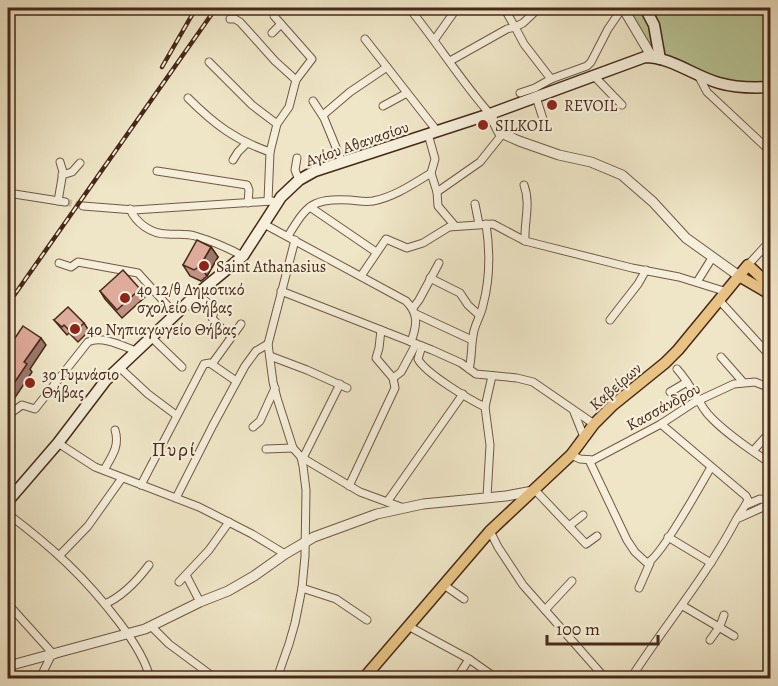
<svg xmlns="http://www.w3.org/2000/svg" width="778" height="686" font-family="Alegreya,serif">
<style>
.green{fill:#b8c596;stroke:#807658;stroke-width:1.5}
.lines{fill:none;stroke-linecap:round;stroke-linejoin:round}
.minor-tunnel{stroke:#cdc0a4;stroke-width:7;stroke-dasharray:7 3.5;stroke-linecap:butt}
.minor-casing{stroke:#715844;stroke-width:9}
.tertiary-casing{stroke:#715844;stroke-width:11}
.secondary-casing{stroke:#472819;stroke-width:13}
.primary-casing{stroke:#472819;stroke-width:13}
.minor{stroke:#f5efdb;stroke-width:7}
.tertiary{stroke:#f5efdb;stroke-width:9}
.secondary{stroke:#f5efdb;stroke-width:10}
.primary{stroke:#e8c384;stroke-width:10}
.rail-casing{stroke:#472819;stroke-width:4.5}
.rail{stroke:#f5efdb;stroke-width:2;stroke-dasharray:7;stroke-linecap:butt}
.wall{fill:#c09385;stroke:#472819;stroke-width:1.5}
.shaded-wall{fill:#9c786c;stroke:#472819;stroke-width:1.5}
.building{fill:#dfab9b;stroke:#472819;stroke-width:1.5}
.poi-dot{fill:#8f2418;stroke:#f5efdb;stroke-width:2}
.labels{text-anchor:middle;stroke-width:4.5;stroke-linejoin:round;paint-order:stroke}
.poi-label{font-size:16px;fill:#472819;stroke:#f5efdb;text-anchor:start}
.street-label{font-size:16px;fill:#472819;stroke:#f5efdb}
.quarter-label{font-size:20px;letter-spacing:1.5px;fill:#472819;stroke:#f5efdb}
</style>
<rect width="100%" height="100%" fill="#efe6c7"/>
<filter id="stains"><feTurbulence type="fractalNoise" baseFrequency=".00333" numOctaves="4"/><feColorMatrix values="0 0 0 0 .2 0 0 0 0 .09 0 0 0 0 .02 0 0 0 .5 -.17"/></filter>
<radialGradient id="worn" r=".72"><stop offset=".6" stop-color="#630" stop-opacity="0"/><stop offset="1" stop-color="#630" stop-opacity=".3"/></radialGradient>
<path class="green" d="M628,8H770V85L718,80L655,54Z"/>
<g class="lines">
<path class="minor-tunnel" d="M65,202L83,206"/>
<defs>
<g id="minor">
<path d="M409,8C437,42 460,80 490,114"/>
<path d="M504,8L515,27L523,23L539,8"/>
<path d="M230,19H235L240,22L275,61L296,80"/>
<path d="M272,33L281,24"/>
<path d="M365,39L437,131"/>
<path d="M435,39L457,8"/>
<path d="M450,61L507,29L515,27L524,44L551,79"/>
<path d="M209,62L252,105L277,124"/>
<path d="M593,75L622,105"/>
<path d="M698,75L707,92L770,151"/>
<path d="M520,93L535,88L551,79L587,66L591,62L608,29L619,13L624,10"/>
<path d="M536,97L544,122"/>
<path d="M188,98C214,124 235,140 270,152"/>
<path d="M313,101L324,118L342,162"/>
<path d="M383,106L407,93"/>
<path d="M323,115L350,92L387,67"/>
<path d="M428,134L435,159L431,173L437,192L438,206L455,226"/>
<path d="M297,158L295,170L299,180"/>
<path d="M233,160L238,152L247,143"/>
<path d="M157,171L247,185L249,190L248,203"/>
<path d="M62,175L72,172L80,163"/>
<path d="M524,185C531,204 524,221 525,241"/>
<path d="M437,192L480,162L500,137L499,132"/>
<path d="M8,193L65,202"/>
<path d="M58,201L63,172L60,162"/>
<path d="M268,201L270,152L277,124L289,107L296,80L312,59L274,16"/>
<path d="M475,204L479,224"/>
<path d="M83,206L134,210L272,201"/>
<path d="M310,207L376,252"/>
<path d="M130,209C136,223 151,234 167,234C177,235 185,233 195,236C212,241 228,248 243,256"/>
<path d="M264,224L406,301C419,314 417,325 411,342"/>
<path d="M288,236C307,205 312,198 350,200C357,201 366,202 373,201C394,197 413,184 431,173"/>
<path d="M59,263L71,267L78,262L138,273L176,315"/>
<path d="M748,265L770,241"/>
<path d="M361,276L386,239L407,248L423,243L449,227L493,224L525,241L632,268L679,277L727,292"/>
<path d="M430,278L460,293L468,305L479,315"/>
<path d="M697,282L712,258"/>
<path d="M281,291L432,350L461,363L476,374L517,378L533,382L594,424"/>
<path d="M197,294L215,309L212,318L224,331L231,336"/>
<path d="M719,300L770,356"/>
<path d="M413,308L419,300L439,263"/>
<path d="M416,314L472,340"/>
<path d="M610,320L638,284L646,270"/>
<path d="M151,337L182,367"/>
<path d="M422,346L418,359C425,373 470,400 485,407"/>
<path d="M270,356L307,370L347,388"/>
<path d="M721,357L743,382"/>
<path d="M212,364L241,324"/>
<path d="M119,367L148,394L176,415"/>
<path d="M469,369C472,358 471,347 473,336C474,325 481,316 483,305C490,279 490,250 486,224"/>
<path d="M677,369C688,381 695,395 704,409C716,427 752,451 770,463"/>
<path d="M393,378L401,372L416,344"/>
<path d="M670,392L687,382"/>
<path d="M574,412L584,437"/>
<path d="M8,415L22,405L35,409L88,342C101,335 123,346 136,351"/>
<path d="M253,427L260,421L275,388"/>
<path d="M58,443L95,467L199,507L252,534L285,554"/>
<path d="M266,449L293,448"/>
<path d="M753,451L770,432"/>
<path d="M571,455L580,459L593,460L661,424L693,403L734,384L755,382L770,388"/>
<path d="M301,457L360,492L401,507"/>
<path d="M303,458L340,384"/>
<path d="M589,460L627,540L635,552L647,563C660,558 702,483 711,467"/>
<path d="M104,470C112,456 120,446 115,430"/>
<path d="M8,482L17,492"/>
<path d="M141,485L204,364L210,363L236,381"/>
<path d="M349,486L395,388L393,378L376,358L379,348L381,330"/>
<path d="M535,490L586,544L597,536"/>
<path d="M487,497L490,445L485,407L492,376"/>
<path d="M176,498L213,425L245,366L256,351L268,344"/>
<path d="M387,502L463,394"/>
<path d="M746,505L760,499L770,500"/>
<path d="M8,514C53,548 84,576 119,622C132,639 145,658 150,678"/>
<path d="M739,518L770,504"/>
<path d="M569,526L583,515"/>
<path d="M490,531L498,547L523,585L605,678"/>
<path d="M668,537L711,563"/>
<path d="M60,555L88,526L122,478"/>
<path d="M186,575L200,602"/>
<path d="M179,582L209,550L229,522"/>
<path d="M444,585L464,599"/>
<path d="M302,588L336,599L367,620"/>
<path d="M639,588L650,563"/>
<path d="M8,604L54,655"/>
<path d="M105,604C123,596 137,581 149,565"/>
<path d="M683,606L734,636"/>
<path d="M545,610L572,581"/>
<path d="M151,626L169,644L215,678"/>
<path d="M410,627L469,659L496,678"/>
<path d="M710,640L720,626L724,615"/>
<path d="M40,678L51,656"/>
<path d="M277,678L289,644L295,623L302,588L305,556L306,490L303,466L301,457L293,448L277,398L273,382L268,344L295,240"/>
<path d="M457,678L469,659"/>
<path d="M631,678C665,625 706,577 736,520C740,513 745,507 748,500L746,496L661,424"/>
</g>
<g id="tertiary">
<path d="M623,8L652,57"/>
<path d="M490,114L499,132L519,141L559,155L591,162L622,175L653,202L686,238L739,276"/>
<path d="M8,666L145,629L200,602L228,591L254,576L285,554L314,537L377,514L423,504L506,496L533,491"/>
</g>
<g id="secondary">
<path d="M645,8L654,25L660,59"/>
<path d="M8,501L58,443L106,380L197,294L243,256L281,197L299,180L315,171L490,114L645,57C671,57 694,76 719,83C736,88 753,88 770,87"/>
</g>
<g id="primary">
<path d="M739,276L770,294"/>
<path d="M364,678L490,531L571,455L594,424L613,405L665,363L678,350L748,265L770,286"/>
</g>
</defs>
<use href="#minor" class="minor-casing"/>
<use href="#tertiary" class="tertiary-casing"/>
<use href="#secondary" class="secondary-casing"/>
<use href="#primary" class="primary-casing"/>
<use href="#minor" class="minor"/>
<use href="#tertiary" class="tertiary"/>
<use href="#secondary" class="secondary"/>
<use href="#primary" class="primary"/>
<defs>
<g id="rail">
<path d="M162,67L196,8"/>
<path d="M8,304L216,8"/>
</g>
</defs>
<use href="#rail" class="rail-casing"/>
<use href="#rail" class="rail"/>
</g>
<g class="wall">
<path d="M771,238V258L763,249Z"/>
<path d="M211,247L218,257L207,276L201,281L190,276L183,265Z"/>
<path d="M140,289L145,297L122,318L105,299L100,291Z"/>
<path d="M54,320L84,323L89,331L78,342L69,333L67,335L60,327Z"/>
</g>
<g class="shaded-wall">
<path d="M211,247L218,257L207,276L200,266Z"/>
<path d="M41,338L46,345L30,369L32,372L8,408V392L24,362Z"/>
</g>
<g class="building">
<path d="M771,238V254L763,249Z"/>
<path d="M197,240L211,247L200,266L194,270L183,265Z"/>
<path d="M123,270L140,289L117,310L100,291Z"/>
<path d="M68,307L84,323L73,334L64,325L62,327L54,320Z"/>
<path d="M23,326L41,338L24,362L27,364L8,392V357L12,350L9,347Z"/>
</g>
<g class="poi-dot">
<circle cx="552" cy="105" r="6"/>
<circle cx="483" cy="125" r="6"/>
<circle cx="204" cy="266" r="6"/>
<circle cx="125" cy="298" r="6"/>
<circle cx="75" cy="329" r="6"/>
<circle cx="30" cy="383" r="6"/>
</g>
<g class="labels">
<g class="poi-label">
<text x="564" y="111">REVOIL</text>
<text x="495" y="131">SILKOIL</text>
<text x="216" y="272">Saint Athanasius</text>
<text x="137" y="295">4ο 12/θ Δημοτικό<tspan x="137" dy="18">σχολείο Θήβας</tspan></text>
<text x="87" y="335">4ο Νηπιαγωγείο Θήβας</text>
<text x="42" y="380">3ο Γυμνάσιο<tspan x="42" dy="18">Θήβας</tspan></text>
</g>
<g class="street-label">
<text transform="translate(357 143) rotate(-19)" y="6">Αγίου Αθανασίου</text>
<text transform="translate(615 386) rotate(-41)" y="6">Καβείρων</text>
<text transform="translate(663 406) rotate(-29)" y="6">Κασσάνδρου</text>
</g>
<g class="quarter-label">
<text x="174" y="456">Πυρί</text>
</g>
</g>
<rect width="778" height="686" fill="none" stroke="#efe6c7" stroke-width="30"/>
<rect x="9" y="9" width="760" height="668" fill="none" stroke="#472819" stroke-width="3"/>
<rect x="15" y="15" width="748" height="656" fill="none" stroke="#472819" stroke-width="1.5"/>
<path d="M547 635v9h111v-9" fill="none" stroke="#472819" stroke-width="3"/>
<text x="556" y="635" font-size="18" fill="#472819" stroke="#f5efdb" stroke-width="4.5" paint-order="stroke">100 m</text>
<rect width="100%" height="100%" filter="url(#stains)"/>
<rect width="100%" height="100%" fill="url(#worn)"/>
</svg>
